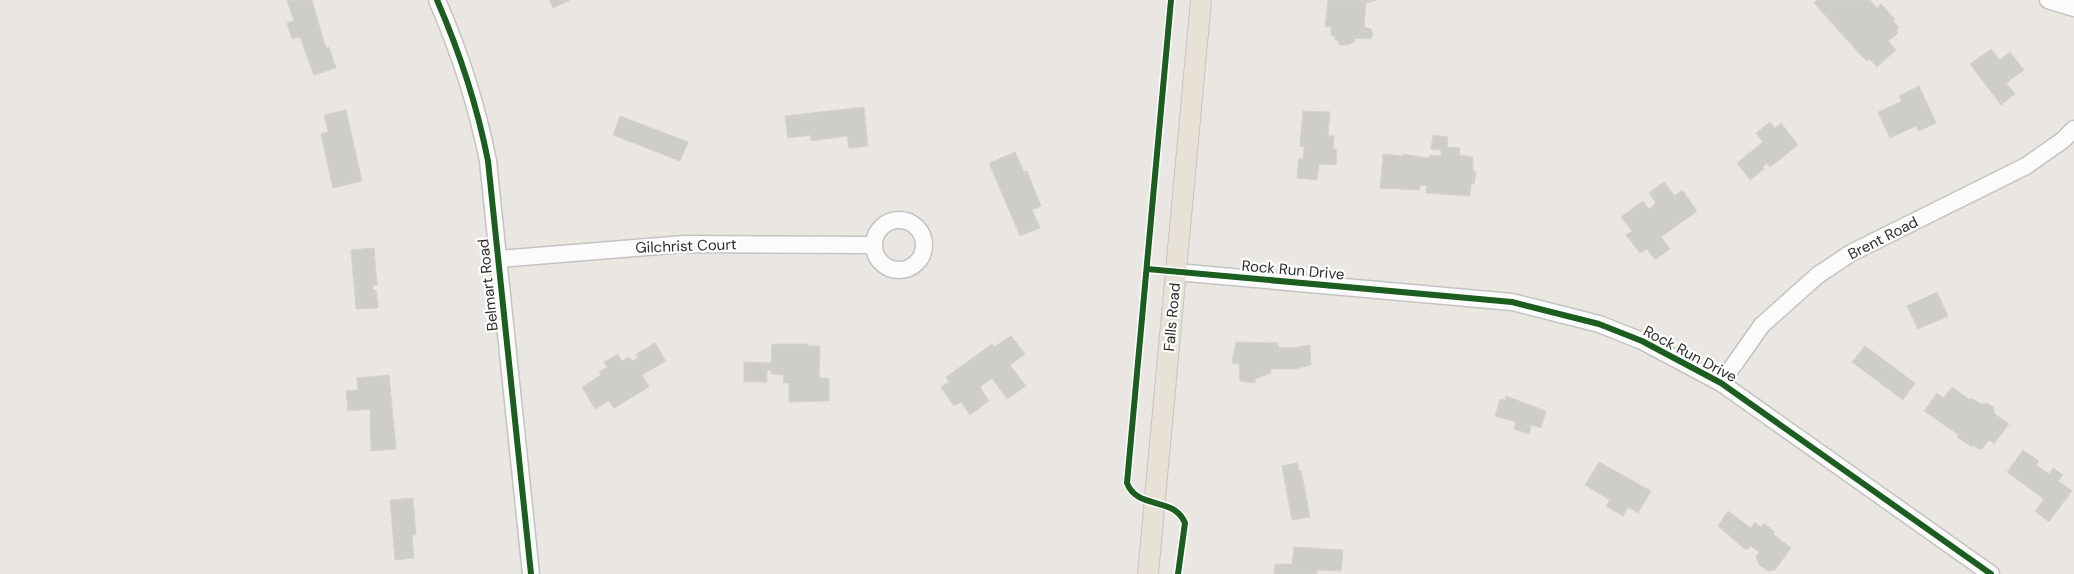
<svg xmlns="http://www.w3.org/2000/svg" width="2074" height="574" font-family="'DM Sans',sans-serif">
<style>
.building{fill:#cfcdc9;stroke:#d5d3ce}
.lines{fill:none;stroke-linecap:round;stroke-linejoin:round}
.minor-casing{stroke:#c4c3c3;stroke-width:19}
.major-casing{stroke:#c6c4c2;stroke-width:22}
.minor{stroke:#fcfbfb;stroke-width:16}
.major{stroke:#e7e2d5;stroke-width:20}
.cycleway-casing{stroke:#fff;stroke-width:9}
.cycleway{stroke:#1b5e20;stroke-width:6}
.labels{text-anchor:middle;stroke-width:4.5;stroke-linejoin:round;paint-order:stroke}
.street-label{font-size:15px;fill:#2c2c2c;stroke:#fff}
</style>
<rect width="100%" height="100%" fill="#eae7e2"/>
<g class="building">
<path d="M287,0H312L326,48L329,47L336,68L314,75L300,37L292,39L287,23L294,21Z"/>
<path d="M549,0H570L553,8Z"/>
<path d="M1328,0H1377L1366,3L1364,27L1371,29L1373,35L1371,39L1355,38V41L1349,45H1339V41L1335,40V36H1331V27H1325Z"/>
<path d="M1817,0H1870L1877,8L1881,4L1895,19L1893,21L1899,28L1896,30L1898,33L1888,41L1896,50L1877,67L1869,59L1867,61L1859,53L1814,3Z"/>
<path d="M1991,49L2000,60L2010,52L2024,70L2006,83L2015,94L2001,105L1970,64Z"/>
<path d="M1919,86L1936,123L1919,131L1916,126L1890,138L1878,112L1902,101L1899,96Z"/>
<path d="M864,107L868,146L849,148L847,136L811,141L810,135L788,138L785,116Z"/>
<path d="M346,110L362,181L333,188L321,134L328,132L324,115Z"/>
<path d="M1303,111L1330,112L1328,136H1334L1333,149H1337L1336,165L1319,164L1317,180L1297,178L1299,158L1303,159L1304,147L1300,146Z"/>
<path d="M620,116L688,142L680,161L613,135Z"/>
<path d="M1770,122L1775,128L1781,123L1798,145L1770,167L1767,163L1763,167L1764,169L1750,180L1737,163L1763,142L1756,133Z"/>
<path d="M1433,135L1448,137L1447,147L1460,148L1459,155L1473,157V171L1476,172L1474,184H1471L1470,196L1426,193L1427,185L1420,186L1419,190L1380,188L1383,154L1403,156V154L1429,158L1430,155L1441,156V150L1431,149Z"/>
<path d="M1015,152L1024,172L1027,171L1041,206L1032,210L1040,228L1020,236L989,163Z"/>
<path d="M1664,182L1675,196L1682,190L1697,211L1661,237L1670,249L1655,260L1647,249L1640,253L1626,235L1632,231L1621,217L1643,201L1649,209L1656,203L1649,193Z"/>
<path d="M374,248L377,285L373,286V290H376L378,308L356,309L351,250Z"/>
<path d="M1937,292L1948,316L1918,329L1907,306Z"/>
<path d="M1011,336L1025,354L1010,365L1026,386L1007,399L992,378L980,387L989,401L970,415L961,402L954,406L941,387L949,382L946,377L992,344L994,347Z"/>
<path d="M1236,342L1278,343V347L1291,348L1310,345L1311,365L1295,369H1271V373L1255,379V383L1240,381L1239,364L1232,363Z"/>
<path d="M655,343L666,361L642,375L649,387L614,408L609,401L595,409L582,387L601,375L599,372L607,367L604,362L618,354L622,361L629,357L632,361L638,358L636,354Z"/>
<path d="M772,344H808V346H820L819,378H829V401L789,402V383H783L784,375L771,374V370H767V382H744V362L771,363Z"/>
<path d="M1865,346L1915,383L1903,400L1852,362Z"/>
<path d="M389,375L396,449L371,451L370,409L348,411L346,391L358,390L357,378Z"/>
<path d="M1952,387L1970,400L1971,398L1981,404L1987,403L1993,407L1995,414L2009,424L1994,444L1989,440L1981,450L1973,445L1972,447L1957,437L1959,435L1924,411L1937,393L1944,398Z"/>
<path d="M1506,396L1546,411L1541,428L1531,425L1529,434L1514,429L1516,422L1495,416L1500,399L1505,400Z"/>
<path d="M2023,450L2039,461L2036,465L2049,474L2053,468L2063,475L2058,481L2072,491L2049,522L2035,511L2044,499L2007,472Z"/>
<path d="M1599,462L1651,491L1638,513L1628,507L1623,516L1606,506L1610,500L1585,485Z"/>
<path d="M1297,463L1299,471L1301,470L1310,517L1292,520L1282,466Z"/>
<path d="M413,498L416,535H412L414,558L395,560L390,500Z"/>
<path d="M1728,511L1751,528L1755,522L1761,527L1764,523L1775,532L1773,534L1791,548L1775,570L1768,571L1759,565L1756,556L1759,552L1751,546L1746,550L1718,526Z"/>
<path d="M1294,547L1343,550L1341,571L1317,570V574H1274L1275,564H1292Z"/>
</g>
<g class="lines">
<defs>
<g id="minor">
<path d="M437,0C460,53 477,105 488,161L531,574"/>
<path d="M2048,0L2074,8"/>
<circle cx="899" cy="245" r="25"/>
<path d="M498,259L684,244L874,245"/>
<path d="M1176,272L1512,302L1599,324L1642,341L1721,383L1991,574"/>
<path d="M1721,383L1762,325L1818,275L1851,253L2026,166L2063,140L2074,129"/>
</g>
<path id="major" d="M1148,574L1201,0"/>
</defs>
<use href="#minor" class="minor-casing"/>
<use href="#major" class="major-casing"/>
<use href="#minor" class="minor"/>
<use href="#major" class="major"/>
<defs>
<g id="cycleway">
<path d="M437,0C460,53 477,105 488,161L531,574"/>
<path d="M1171,0L1127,483C1137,510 1174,496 1185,523L1178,574"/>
<path d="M1147,269L1512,302L1599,324L1642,341L1721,383L1991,574"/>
</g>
</defs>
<use href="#cycleway" class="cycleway-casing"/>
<use href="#cycleway" class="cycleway"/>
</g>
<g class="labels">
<g class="street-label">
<text transform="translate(1883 238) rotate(-27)" y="5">Brent Road</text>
<text transform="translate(686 246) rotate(-2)" y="5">Gilchrist Court</text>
<text transform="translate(1293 270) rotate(5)" y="5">Rock Run Drive</text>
<text transform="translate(488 285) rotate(-96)" y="5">Belmart Road</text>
<text transform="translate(1172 317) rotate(-85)" y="5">Falls Road</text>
<text transform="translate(1690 354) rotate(28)" y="5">Rock Run Drive</text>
</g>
</g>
</svg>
